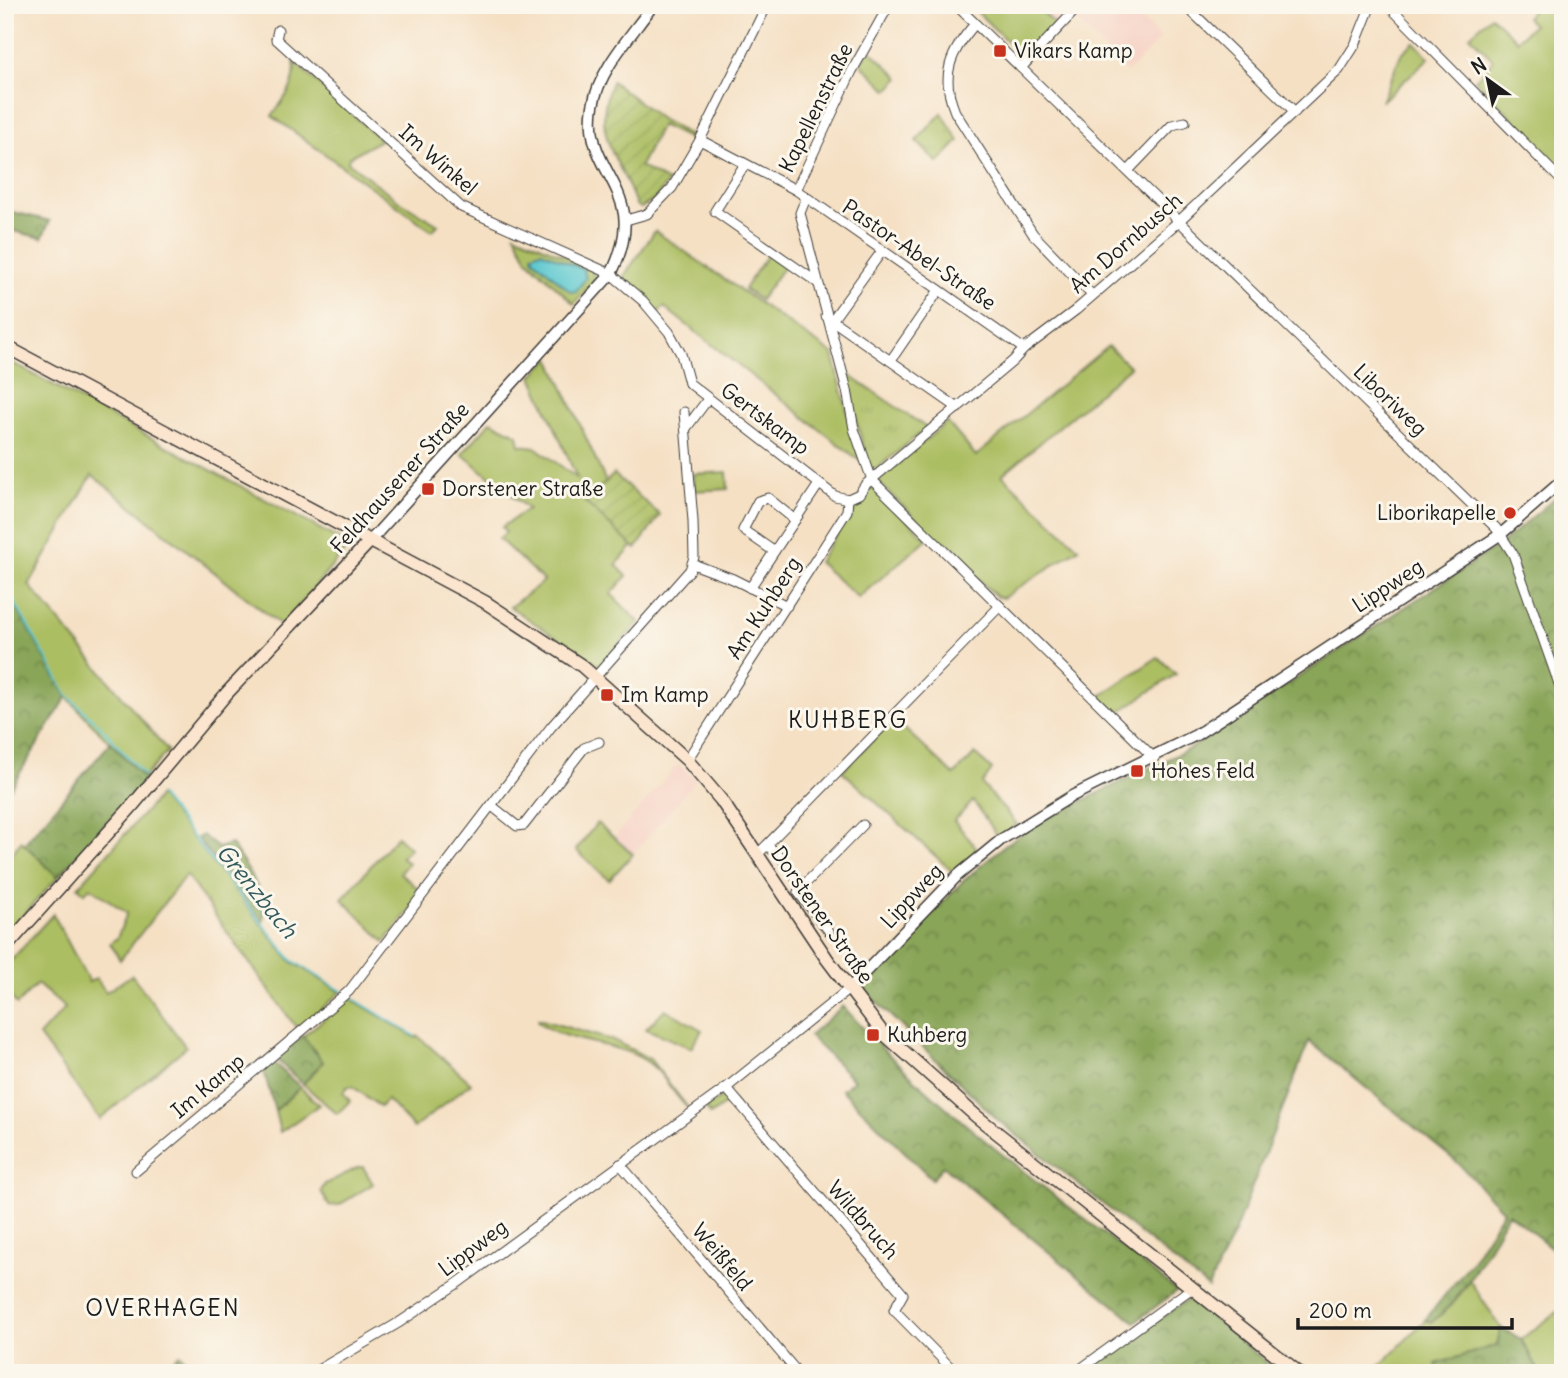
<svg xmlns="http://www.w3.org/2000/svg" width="1568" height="1378" font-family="Delius,sans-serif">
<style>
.built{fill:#f6d2c4}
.grass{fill:#acbe62;stroke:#646d3f;stroke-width:2}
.forest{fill:url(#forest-crowns);stroke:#52603a;stroke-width:2}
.park{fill:url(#park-tufts);stroke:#646d3f;stroke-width:2}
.garden{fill:url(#garden-furrows);stroke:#646d3f;stroke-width:2}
.water{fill:#5bc8cf;stroke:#3c7276;stroke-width:2}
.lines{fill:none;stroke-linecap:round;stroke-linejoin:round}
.stream{stroke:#5bc8cf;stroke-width:2}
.minor-casing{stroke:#3d3935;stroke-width:11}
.tertiary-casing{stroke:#3d3935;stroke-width:13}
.secondary-casing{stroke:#3d3935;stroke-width:15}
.minor{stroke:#fff;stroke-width:9}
.tertiary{stroke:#fff;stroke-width:10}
.secondary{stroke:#fbe5cf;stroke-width:12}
.poi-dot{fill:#c8321e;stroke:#fbf7ec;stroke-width:2.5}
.labels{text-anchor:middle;stroke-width:6;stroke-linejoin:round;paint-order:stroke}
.poi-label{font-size:21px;fill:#1c1c1c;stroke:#fbf7ec;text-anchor:start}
.street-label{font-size:21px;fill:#1c1c1c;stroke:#fbf7ec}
.neighbourhood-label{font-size:23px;letter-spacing:2px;fill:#1c1c1c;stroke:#fbf7ec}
.water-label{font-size:23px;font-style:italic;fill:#32585b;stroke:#fbf7ec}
</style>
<defs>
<pattern id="forest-crowns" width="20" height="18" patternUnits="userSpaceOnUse" patternTransform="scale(1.75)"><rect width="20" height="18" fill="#89a558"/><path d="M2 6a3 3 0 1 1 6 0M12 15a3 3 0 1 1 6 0" fill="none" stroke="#6f8648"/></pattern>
<pattern id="park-tufts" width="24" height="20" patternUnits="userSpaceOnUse" patternTransform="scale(1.75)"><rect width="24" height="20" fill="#acbe62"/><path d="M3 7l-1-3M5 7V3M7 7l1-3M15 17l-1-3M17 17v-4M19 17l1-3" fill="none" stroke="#93a354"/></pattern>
<pattern id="garden-furrows" width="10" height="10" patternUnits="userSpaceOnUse" patternTransform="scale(1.75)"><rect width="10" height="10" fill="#acbe62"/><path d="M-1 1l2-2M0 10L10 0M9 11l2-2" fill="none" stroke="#93a354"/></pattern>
</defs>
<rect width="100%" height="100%" fill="#fbf7ec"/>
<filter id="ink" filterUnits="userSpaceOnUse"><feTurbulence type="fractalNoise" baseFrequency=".0143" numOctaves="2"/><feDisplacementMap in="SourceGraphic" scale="14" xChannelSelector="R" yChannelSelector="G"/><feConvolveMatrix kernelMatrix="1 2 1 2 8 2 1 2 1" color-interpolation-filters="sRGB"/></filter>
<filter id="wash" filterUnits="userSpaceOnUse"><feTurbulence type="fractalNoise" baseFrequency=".00686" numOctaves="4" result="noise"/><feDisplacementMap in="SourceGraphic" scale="28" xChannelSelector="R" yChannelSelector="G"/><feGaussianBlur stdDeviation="1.57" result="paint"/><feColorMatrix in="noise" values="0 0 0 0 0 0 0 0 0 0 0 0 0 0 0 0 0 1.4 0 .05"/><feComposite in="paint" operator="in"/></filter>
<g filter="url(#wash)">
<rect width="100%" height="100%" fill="#f5e0c4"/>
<g class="built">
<path d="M1035,5H1075L1056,25Z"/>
<path d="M1085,5H1127L1161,38L1127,73L1075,19Z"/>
<path d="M678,764L696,780L633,854L614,838Z"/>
</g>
<g class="grass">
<path d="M974,5H1035L1056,25L1028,55L1022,56L972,7Z"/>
<path d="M1538,5H1563V169L1475,80L1493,60L1470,35L1491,16L1517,40L1533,25L1526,17Z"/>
<path d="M1414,42L1429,58L1381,102L1401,54Z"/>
<path d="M869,49L900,78L888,90L861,64Z"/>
<path d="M294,62L381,140L349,157L348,162L398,200L438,225L432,231L272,116C284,99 298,84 294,62Z"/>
<path d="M655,231L833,354L860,461L664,307L658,313L624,280V276Z"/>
<path d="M515,234L592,268L595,280L574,304L528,260Z"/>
<path d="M768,254L785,265L760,300L744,289Z"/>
<path d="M1108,346L1130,367L1002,475L1079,548L1003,598L997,597L879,483L880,479L947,422L976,456Z"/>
<path d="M550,358L606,482L585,502L633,546L616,565L627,576L611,594L639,622L600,666L510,607L544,581L499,539L506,532L502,527L528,509L462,454L491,421L518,435L520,445L535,447L577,478L532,376Z"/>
<path d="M5,359L346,543L344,552L282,626L92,475L29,585L168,751L146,775L145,780L65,695L15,605L5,608Z"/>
<path d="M727,472L728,489L694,491L693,474Z"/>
<path d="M867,488L876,489L927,539L858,598L818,562Z"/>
<path d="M1158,657L1176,674L1116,714L1099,697Z"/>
<path d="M894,719L954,775L975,754L992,770L982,784L1017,824L999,838L973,801L954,821L980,852L955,874L842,771Z"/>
<path d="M159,796L291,961L341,992L298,1030L186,875L120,960L110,943L117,938L127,913L90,887L85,893L78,887Z"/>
<path d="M597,823L633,854L609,880L576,850Z"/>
<path d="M397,836L410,848L401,857L408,863L400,873L423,893L385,942L342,899Z"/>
<path d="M21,841L58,877L5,935V864Z"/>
<path d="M53,914L89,982L96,978L106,992L132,975L186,1047L100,1119L39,1036L65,1008L37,984L17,1005L5,989V967Z"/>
<path d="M350,998L416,1038L418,1036L471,1083L414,1128L387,1100L380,1107L352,1086L347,1087L343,1093L350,1101L337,1114L303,1084L323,1062L303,1036Z"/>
<path d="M665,1009L702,1030L691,1048L646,1029Z"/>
<path d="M538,1019L615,1041L650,1059L689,1109C672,1095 663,1069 641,1058C609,1041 568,1044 538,1022Z"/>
<path d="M300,1087L319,1105L280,1132L275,1111Z"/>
<path d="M723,1096H728L735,1105L727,1103L710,1115L706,1108Z"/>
<path d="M359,1167H363L373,1184L339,1205L329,1206L321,1191L325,1184Z"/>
<path d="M1470,1281L1501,1328L1497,1345L1439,1372L1468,1369L1472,1373H1373L1425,1320L1432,1322L1452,1305Z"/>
<path d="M1563,1308V1373H1540L1521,1339Z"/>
</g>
<g class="forest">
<path d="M5,210L50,221L42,238L5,229Z"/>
<path d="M1563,491V1257L1508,1213C1485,1252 1468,1293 1432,1322L1425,1320L1472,1261L1503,1211L1459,1164L1309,1041L1234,1233L1208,1288L999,1121L864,990V986L962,882L1005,845L1045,819L1191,748L1501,544Z"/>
<path d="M15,605L67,697L5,797V608Z"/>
<path d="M111,742L145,780L58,877L24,844Z"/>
<path d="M202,835L218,848L231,844C245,866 269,896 263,922L197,838Z"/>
<path d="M843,1006C935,1112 1067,1203 1177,1291L1135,1322L943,1166L932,1179L842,1090L854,1080L809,1036Z"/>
<path d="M303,1036L323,1062L303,1084L275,1058Z"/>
<path d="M272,1061L300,1087L275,1111L263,1068Z"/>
<path d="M1190,1298L1279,1373H1082Z"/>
<path d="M1501,1328L1521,1339L1540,1373H1472L1468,1369L1439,1372L1436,1364L1497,1345Z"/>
<path d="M180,1354L197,1373H177L169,1363Z"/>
</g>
<g class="park">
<path d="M942,113L959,141L938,163L916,141Z"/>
<path d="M843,371L927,428L875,470L869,468Z"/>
</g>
<g class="garden">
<path d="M612,81L662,120L691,136L690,139L661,125L640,166L668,182L655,199L641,208L636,205C619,155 590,137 612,81Z"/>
<path d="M614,474L660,515L636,549L585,502Z"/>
</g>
<path class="water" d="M541,251L583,269L586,278L576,291L571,292L534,259L533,254Z"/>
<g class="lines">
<g class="stream">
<path d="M5,585L67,695L102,728L144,775"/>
<path d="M160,796L292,960L342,991"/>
<path d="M351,997L415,1036"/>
</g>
</g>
</g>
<g filter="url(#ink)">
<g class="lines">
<defs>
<g id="minor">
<path d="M956,5L1496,528L1513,554L1563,695"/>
<path d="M1185,5L1295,112"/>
<path d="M1388,5L1563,182"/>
<path d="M975,24C950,52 940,76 955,112L1033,234L1092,295"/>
<path d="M278,30L276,39L461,207L611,274L643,301L669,332L681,354L689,383"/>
<path d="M1021,68L1080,5"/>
<path d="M700,140L796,190L1024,349"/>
<path d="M745,164L715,211L818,283"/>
<path d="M1128,171L1172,125L1185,122"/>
<path d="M796,190L852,71L889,5"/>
<path d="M806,198L800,213L847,390L854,429L872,480L1154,758"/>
<path d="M626,220L647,214L672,188L700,140L767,5"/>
<path d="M826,316L958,408"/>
<path d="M833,319L882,251"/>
<path d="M891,360L939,290"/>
<path d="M689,383L835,496L848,499"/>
<path d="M687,427L708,399"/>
<path d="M772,550L743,530L758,501L768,498L795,520"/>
<path d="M693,564L733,579L787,606"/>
<path d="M750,588L819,484"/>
<path d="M687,760L847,511L848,499L859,494L865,485L1013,361L1024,349L1076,310L1179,221L1339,70L1355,45L1371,5"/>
<path d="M492,806L517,826L524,825L584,748L599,742"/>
<path d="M768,846L783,859L802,887L798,892L829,931"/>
<path d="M757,855L1000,606"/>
<path d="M802,887L863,825"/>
<path d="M726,1088L903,1294L894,1310L956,1373"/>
<path d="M620,1164L798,1373"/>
<path d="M136,1171L349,991L551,727L690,570L694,557L693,521L684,412"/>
<path d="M313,1373L400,1322L455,1285L726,1088L849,989"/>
<path d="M1075,1373L1192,1288"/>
</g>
<g id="tertiary">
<path d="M370,541L611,274C654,188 581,175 593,106C599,69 632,35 653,5"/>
<path d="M849,989L957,876L1002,839L1072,796L1196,735L1501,534L1563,480"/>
</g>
<g id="secondary">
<path d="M5,346L485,602L582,666L687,760L721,800L827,959L882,1032L976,1116L1299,1373"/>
<path d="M5,948L133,805L227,693L370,541"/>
</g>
</defs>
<use href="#minor" class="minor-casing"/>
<use href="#tertiary" class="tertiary-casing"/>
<use href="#secondary" class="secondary-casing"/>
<use href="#minor" class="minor"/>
<use href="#tertiary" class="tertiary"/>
<use href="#secondary" class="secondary"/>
</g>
</g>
<g class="poi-dot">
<rect x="993" y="44" width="14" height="14" rx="3.5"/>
<rect x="421" y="482" width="14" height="14" rx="3.5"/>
<circle cx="1510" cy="513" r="7"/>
<rect x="600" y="688" width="14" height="14" rx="3.5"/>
<rect x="1130" y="764" width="14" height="14" rx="3.5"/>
<rect x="866" y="1028" width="14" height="14" rx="3.5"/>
</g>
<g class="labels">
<g class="poi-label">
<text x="1014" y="58">Vikars Kamp</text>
<text x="442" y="496">Dorstener Straße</text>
<text x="1496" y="520" text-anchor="end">Liborikapelle</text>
<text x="621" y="702">Im Kamp</text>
<text x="1151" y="778">Hohes Feld</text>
<text x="887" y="1042">Kuhberg</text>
</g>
<g class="street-label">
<text transform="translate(816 108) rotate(-64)" y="7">Kapellenstraße</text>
<text transform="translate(438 160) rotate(41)" y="7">Im Winkel</text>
<text transform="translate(1126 243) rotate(-41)" y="7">Am Dornbusch</text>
<text transform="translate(919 255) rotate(34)" y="7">Pastor-Abel-Straße</text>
<text transform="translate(1390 400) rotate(44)" y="7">Liboriweg</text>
<text transform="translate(765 419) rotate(37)" y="7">Gertskamp</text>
<text transform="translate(400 478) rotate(-48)" y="7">Feldhausener Straße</text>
<text transform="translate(1388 586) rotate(-33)" y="7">Lippweg</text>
<text transform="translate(764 608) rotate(-57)" y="7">Am Kuhberg</text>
<text transform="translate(912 896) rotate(-47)" y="7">Lippweg</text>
<text transform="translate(822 915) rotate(55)" y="7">Dorstener Straße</text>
<text transform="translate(208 1086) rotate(-40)" y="7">Im Kamp</text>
<text transform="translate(863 1220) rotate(49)" y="7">Wildbruch</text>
<text transform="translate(473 1248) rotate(-37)" y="7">Lippweg</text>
<text transform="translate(722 1257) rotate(50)" y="7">Weißfeld</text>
</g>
<g class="neighbourhood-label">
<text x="848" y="728">KUHBERG</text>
<text x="163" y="1316">OVERHAGEN</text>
</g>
<g class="water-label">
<text transform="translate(257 891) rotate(51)" y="8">Grenzbach</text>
</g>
</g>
<rect width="1568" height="1378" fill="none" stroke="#fbf7ec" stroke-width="28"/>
<g transform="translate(1488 80) rotate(327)" stroke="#fbf7ec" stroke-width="5" paint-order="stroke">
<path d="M0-5L12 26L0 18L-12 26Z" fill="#1c1c1c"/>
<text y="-10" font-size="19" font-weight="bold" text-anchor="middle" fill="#1c1c1c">N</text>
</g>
<path d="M1298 1318v10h214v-10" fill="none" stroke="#1c1c1c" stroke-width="3.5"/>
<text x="1309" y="1318" font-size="21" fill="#1c1c1c" stroke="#fbf7ec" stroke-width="5" paint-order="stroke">200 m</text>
</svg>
